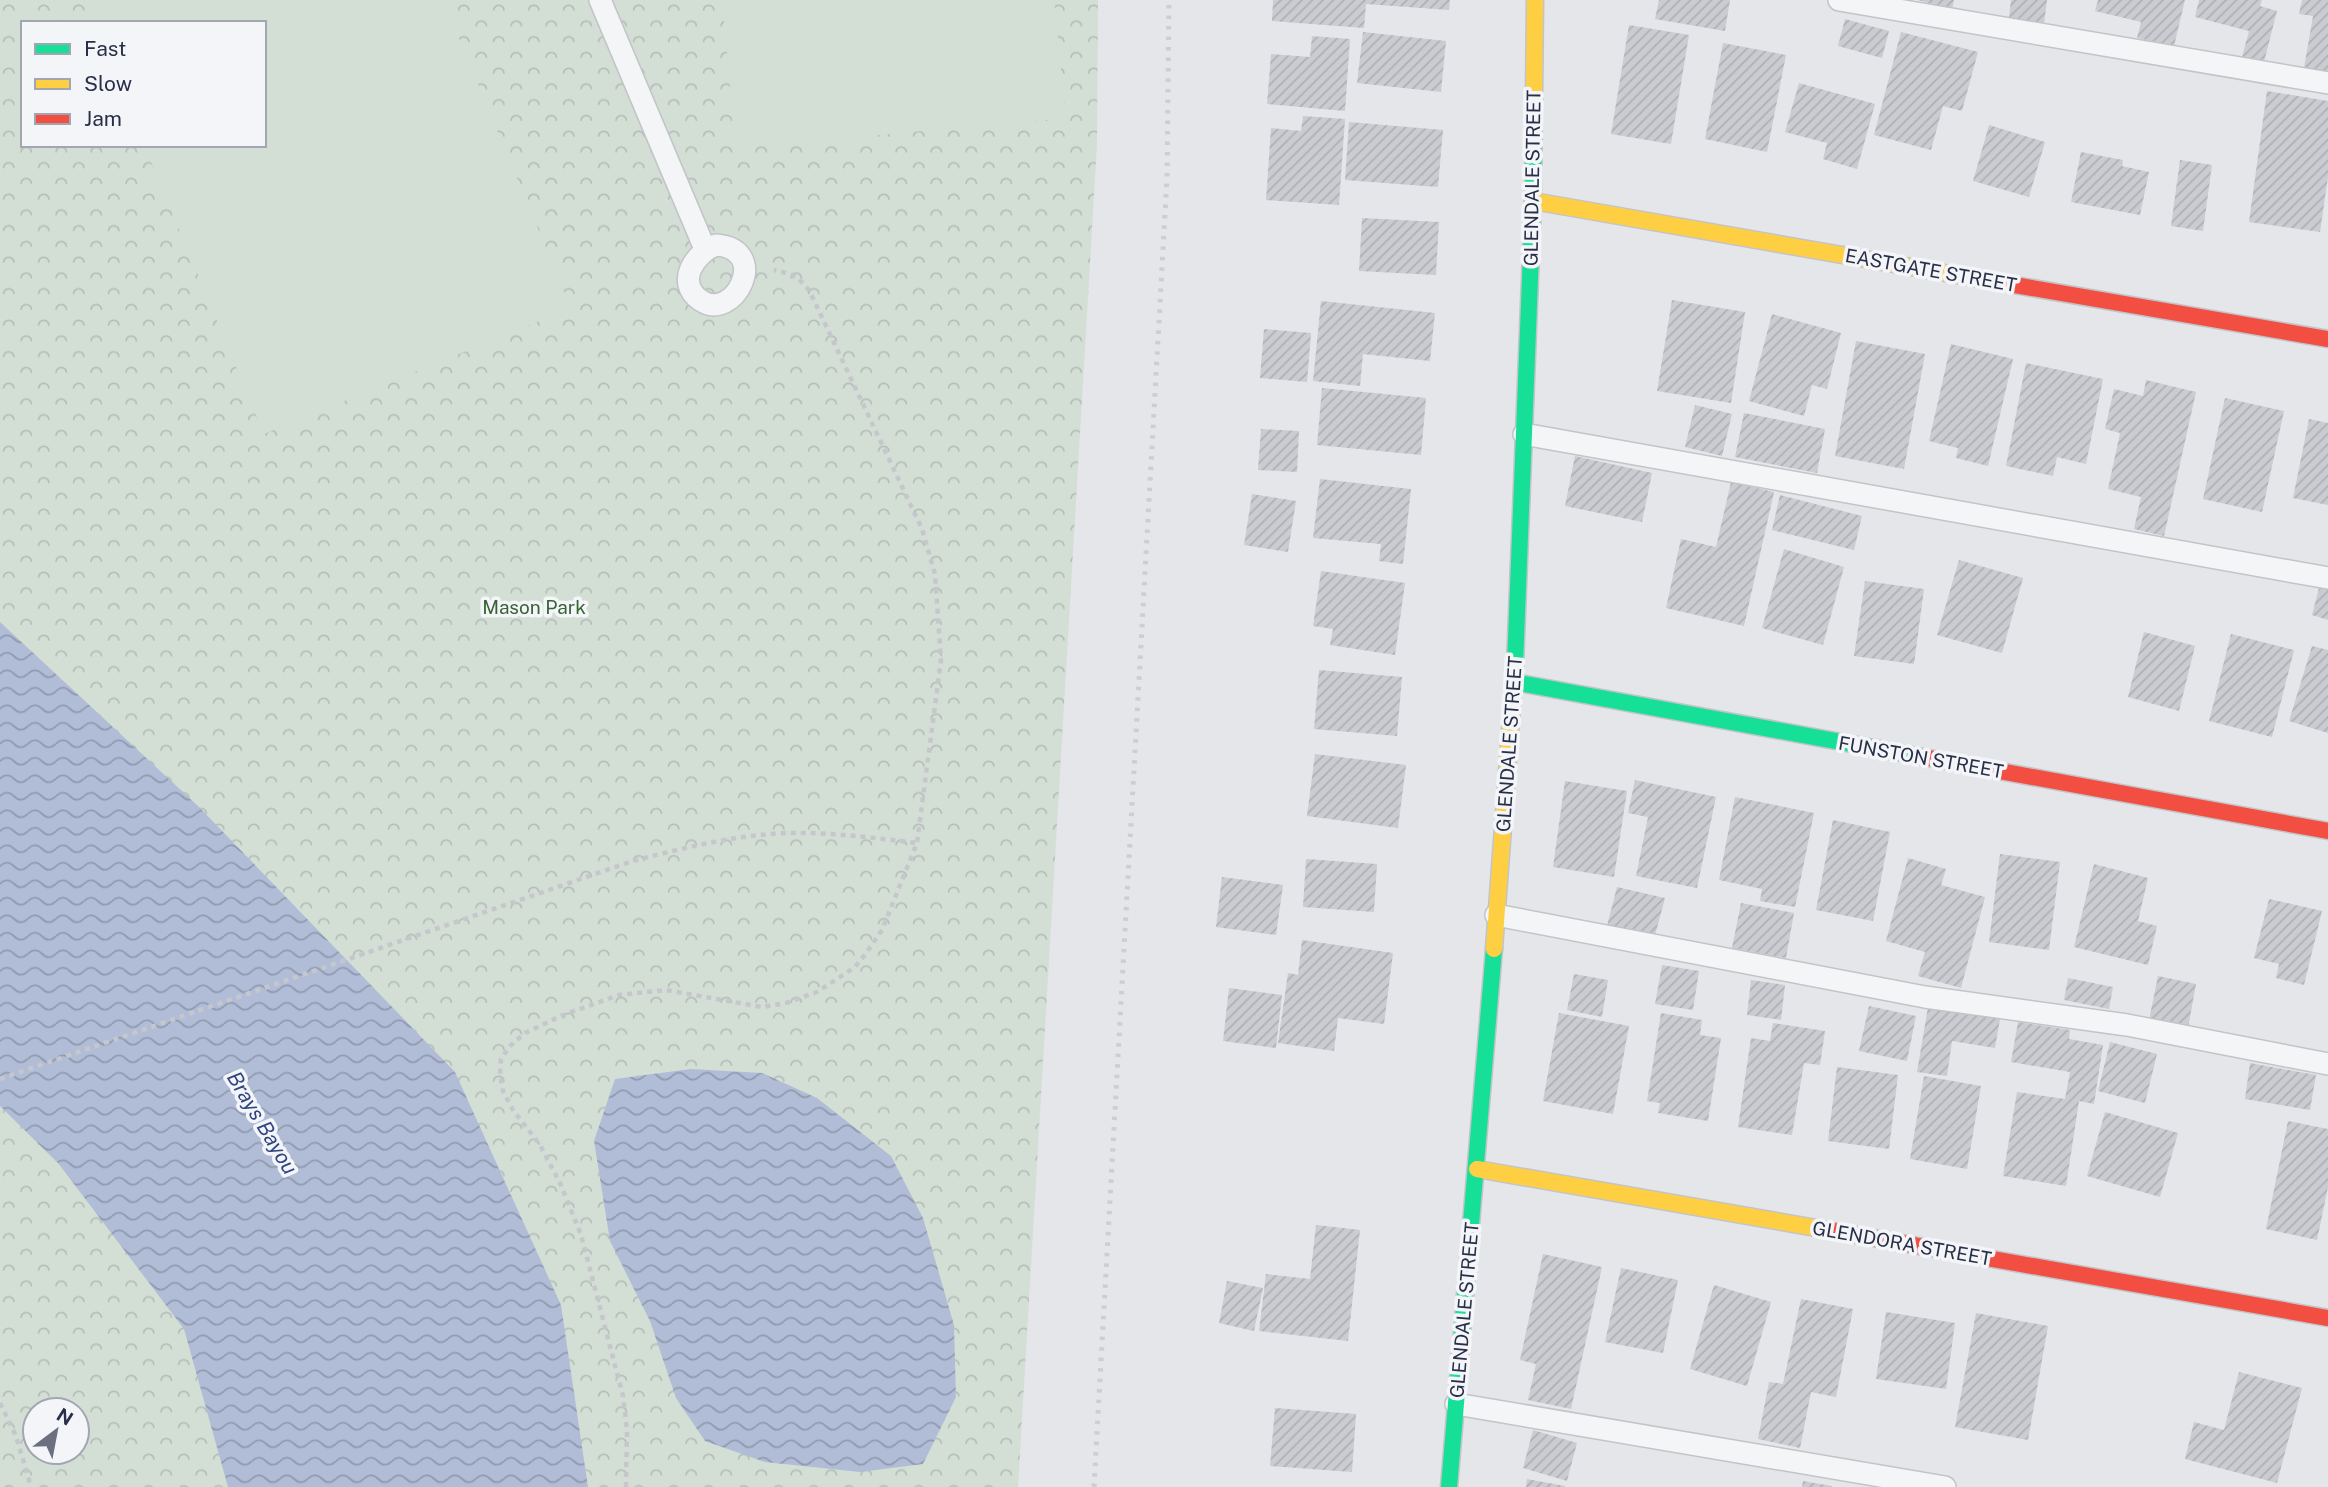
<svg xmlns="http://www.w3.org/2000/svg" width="2328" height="1487" font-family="'Public Sans',sans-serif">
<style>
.park{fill:url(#park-crowns);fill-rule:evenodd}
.garden{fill:#d3ded5}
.water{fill:url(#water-waves)}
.building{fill:url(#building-hatch)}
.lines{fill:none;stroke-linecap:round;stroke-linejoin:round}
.lane-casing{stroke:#c3c4c8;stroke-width:24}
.fast-casing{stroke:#c3c4c8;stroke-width:19}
.slow-casing{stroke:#c3c4c8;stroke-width:19}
.jam-casing{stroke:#c3c4c8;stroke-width:19}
.path{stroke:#c6c7cd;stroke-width:4.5;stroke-dasharray:5 5;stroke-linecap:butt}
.lane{stroke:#f4f5f7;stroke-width:21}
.fast{stroke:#16e098;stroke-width:16}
.slow{stroke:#ffcf43;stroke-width:16}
.jam{stroke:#f24e42;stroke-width:16}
.rail{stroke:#cdced2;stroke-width:5;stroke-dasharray:3.5 7;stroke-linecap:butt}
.labels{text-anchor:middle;stroke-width:7;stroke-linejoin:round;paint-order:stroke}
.street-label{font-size:19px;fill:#292f46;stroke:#f3f5f9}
.park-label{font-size:19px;fill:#376335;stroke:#f3f5f9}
.water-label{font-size:21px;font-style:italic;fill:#2f467e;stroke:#f3f5f9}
</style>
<defs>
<pattern id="park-crowns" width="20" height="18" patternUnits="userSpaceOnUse" patternTransform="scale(1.75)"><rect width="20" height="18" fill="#d3ded5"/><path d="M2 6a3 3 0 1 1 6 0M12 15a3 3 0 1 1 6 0" fill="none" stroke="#b5bfb8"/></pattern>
<pattern id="water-waves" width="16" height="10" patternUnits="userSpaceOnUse" patternTransform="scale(1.75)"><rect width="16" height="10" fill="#b1bdd7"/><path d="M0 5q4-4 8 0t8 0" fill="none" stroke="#909ab0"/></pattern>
<pattern id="building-hatch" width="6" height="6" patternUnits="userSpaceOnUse" patternTransform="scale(1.75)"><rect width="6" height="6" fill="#cbccd1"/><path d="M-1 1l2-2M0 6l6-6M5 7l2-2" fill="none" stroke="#aeb0b5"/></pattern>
</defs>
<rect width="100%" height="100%" fill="#e5e6ea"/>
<path class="park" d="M0,0H1098L1097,144L1018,1487H0ZM23,23H264V145H23ZM35,1410H77V1452H35Z"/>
<g class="garden">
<path d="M84,0H443L571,308L264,434L144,145H264V23H93Z"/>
<path d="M722,0H1054L1066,118L736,148Z"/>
</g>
<g class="water">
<path d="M0,622L199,807L455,1072L561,1305L588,1487H228L184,1329L58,1163L0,1106Z"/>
<path d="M691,1069L762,1073L817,1098L891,1156L923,1218L954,1325L956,1397L923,1464L860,1472L765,1462L705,1441L676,1398L650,1321L610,1241L594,1141L615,1079Z"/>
</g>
<g class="building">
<path d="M1273,0H1450L1449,10L1366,4L1364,28L1272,21Z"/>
<path d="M1659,0H1730L1725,31L1655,19Z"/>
<path d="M1918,0H1954L1952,10Z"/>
<path d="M2011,0H2047L2044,24L2009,18Z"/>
<path d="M2098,0H2185L2174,46L2137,38L2141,22L2095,11Z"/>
<path d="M2199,0H2262L2260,6L2277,11L2264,62L2242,57L2249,31L2195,17Z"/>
<path d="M2302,0H2328V72L2304,68L2313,16L2299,14Z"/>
<path d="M1845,19L1889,31L1882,58L1838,46Z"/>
<path d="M1629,25L1689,35L1671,144L1611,134Z"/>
<path d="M1363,32L1446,41L1441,92L1357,83Z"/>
<path d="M1901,32L1978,52L1962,111L1943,106L1931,150L1874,135Z"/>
<path d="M1312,36L1350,39L1345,111L1267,104L1271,54L1310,57Z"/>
<path d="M1723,43L1786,55L1767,152L1705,139Z"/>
<path d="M1799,83L1875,104L1857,169L1823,159L1827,143L1785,132Z"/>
<path d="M2267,91L2328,101V177L2320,232L2249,222Z"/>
<path d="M1303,116L1345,119L1339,205L1266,200L1271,128L1301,131Z"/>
<path d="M1349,122L1443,130L1438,187L1345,180Z"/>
<path d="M1989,125L2045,142L2029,197L1973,181Z"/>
<path d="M2081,152L2123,160L2122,166L2149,172L2140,215L2071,202Z"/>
<path d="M2180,160L2212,165L2203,231L2171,226Z"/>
<path d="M1362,218L1439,222L1436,275L1359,271Z"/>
<path d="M1672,300L1745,312L1731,403L1657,391Z"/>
<path d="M1321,301L1435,313L1430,361L1363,354L1360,386L1313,381Z"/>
<path d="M1772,314L1841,333L1827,389L1812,385L1804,416L1749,401Z"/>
<path d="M1264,329L1311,333L1307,382L1260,378Z"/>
<path d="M1856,341L1925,354L1904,469L1835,456Z"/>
<path d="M1951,344L2013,359L1988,466L1956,458L1958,448L1929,441Z"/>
<path d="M2026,363L2103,379L2086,464L2057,457L2053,476L2006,466Z"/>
<path d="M2146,380L2196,392L2164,536L2134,529L2141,497L2108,489L2120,433L2105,429L2114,389L2143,396Z"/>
<path d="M1322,388L1426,398L1421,455L1317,445Z"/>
<path d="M2225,398L2284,411L2262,512L2203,499Z"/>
<path d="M1695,405L1732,414L1722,456L1685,447Z"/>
<path d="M1744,413L1825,429L1817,473L1735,457Z"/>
<path d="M2309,419L2328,423V505L2293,498Z"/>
<path d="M1261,429L1299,431L1297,472L1258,470Z"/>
<path d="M1575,456L1652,473L1642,522L1565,506Z"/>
<path d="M1320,479L1411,489L1403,564L1379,561L1381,544L1313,538Z"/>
<path d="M1731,482L1774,492L1744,626L1666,608L1681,539L1716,547Z"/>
<path d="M1252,494L1296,501L1288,552L1244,545Z"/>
<path d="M1780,495L1862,516L1854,550L1772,530Z"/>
<path d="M1784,549L1844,567L1823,645L1762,628Z"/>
<path d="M1959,560L2023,578L2002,653L1937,635Z"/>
<path d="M1321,571L1405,583L1395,655L1330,645L1333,629L1313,626Z"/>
<path d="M1865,581L1924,589L1914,664L1854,656Z"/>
<path d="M2320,584L2328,586V620L2312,615Z"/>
<path d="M2144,632L2195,646L2179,711L2128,697Z"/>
<path d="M2231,634L2294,650L2272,737L2209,721Z"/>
<path d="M2312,646L2328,650V733L2289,721Z"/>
<path d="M1319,670L1402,677L1397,736L1314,729Z"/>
<path d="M1315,754L1406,765L1398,828L1307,816Z"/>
<path d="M1635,780L1716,797L1697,888L1636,876L1648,817L1628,813Z"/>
<path d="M1565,781L1627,791L1614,877L1553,867Z"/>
<path d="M1735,797L1814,813L1795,907L1760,901L1762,889L1719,880Z"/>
<path d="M1833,820L1890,832L1873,921L1816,910Z"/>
<path d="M2000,854L2060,862L2049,950L1989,942Z"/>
<path d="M1908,858L1946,869L1941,885L1985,897L1961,988L1918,976L1925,952L1886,941Z"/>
<path d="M1306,859L1377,864L1374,912L1303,907Z"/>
<path d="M2094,864L2148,878L2138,921L2157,926L2148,965L2074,947Z"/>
<path d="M1222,877L1283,885L1276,935L1216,927Z"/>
<path d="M1617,887L1665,898L1654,939L1607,926Z"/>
<path d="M2269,899L2322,911L2304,985L2276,978L2279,964L2254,958Z"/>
<path d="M1741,903L1794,913L1786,958L1732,948Z"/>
<path d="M1302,940L1393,953L1384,1024L1338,1018L1334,1051L1278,1043L1288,973L1298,975Z"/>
<path d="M1662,965L1699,971L1693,1010L1655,1004Z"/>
<path d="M1574,974L1608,980L1602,1017L1567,1010Z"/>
<path d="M2158,976L2196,984L2188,1028L2149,1020Z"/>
<path d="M2068,978L2113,987L2109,1009L2064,1000Z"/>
<path d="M1751,980L1785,985L1781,1020L1747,1015Z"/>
<path d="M1229,988L1282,995L1276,1048L1223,1041Z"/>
<path d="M1869,1006L1916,1016L1907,1061L1859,1051Z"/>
<path d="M1928,1007L2000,1019L1995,1048L1952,1041L1947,1076L1917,1072Z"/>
<path d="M1559,1013L1629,1026L1613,1114L1543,1101Z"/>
<path d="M1661,1013L1702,1020L1700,1035L1721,1038L1708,1121L1658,1113L1660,1103L1647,1101Z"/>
<path d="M2018,1022L2070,1030L2069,1039L2103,1045L2094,1104L2079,1101L2066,1186L2003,1176L2017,1092L2065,1099L2070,1072L2011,1062Z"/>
<path d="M1773,1023L1825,1031L1820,1065L1804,1063L1792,1135L1738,1127L1751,1038L1770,1041Z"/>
<path d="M2110,1042L2157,1054L2145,1103L2098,1091Z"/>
<path d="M2250,1063L2316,1075L2310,1110L2245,1099Z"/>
<path d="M1837,1067L1898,1075L1889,1149L1828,1141Z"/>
<path d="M1924,1076L1981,1086L1967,1169L1910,1159Z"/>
<path d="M2105,1112L2178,1133L2160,1197L2087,1176Z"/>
<path d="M2288,1121L2328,1129V1187L2317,1240L2266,1229Z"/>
<path d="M1316,1225L1360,1230L1348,1341L1259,1331L1266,1274L1310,1279Z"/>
<path d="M1543,1254L1602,1267L1571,1409L1528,1400L1536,1364L1520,1360Z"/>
<path d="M1621,1268L1678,1280L1663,1353L1605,1342Z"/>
<path d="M1227,1281L1263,1288L1254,1331L1219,1323Z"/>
<path d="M1714,1285L1771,1302L1747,1386L1690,1369Z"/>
<path d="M1801,1299L1853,1309L1836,1397L1811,1392L1800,1448L1758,1439L1769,1382L1783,1384Z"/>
<path d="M1886,1312L1955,1323L1946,1389L1876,1379Z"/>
<path d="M1976,1313L2048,1326L2028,1440L1955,1427Z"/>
<path d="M2239,1372L2302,1388L2277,1483L2185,1459L2194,1422L2224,1430Z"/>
<path d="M1275,1408L1356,1414L1352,1472L1270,1466Z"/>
<path d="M1533,1430L1577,1443L1567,1481L1523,1468Z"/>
<path d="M1527,1479L1565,1486V1487H1526Z"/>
<path d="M1803,1481L1832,1486L1831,1487H1802Z"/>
</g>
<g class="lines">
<defs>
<g id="lane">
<path d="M600,0L705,249"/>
<path d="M1839,0L2328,83"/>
<path d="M716,245C772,249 734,324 700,300C675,282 695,253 716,245Z"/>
<path d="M1524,434L2328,578"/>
<path d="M1496,915L1925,997L2127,1025L2328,1064"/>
<path d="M1456,1404L1945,1487"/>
</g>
<g id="fast">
<path d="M1515,665L1533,201L1534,98"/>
<path d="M1514,682L1923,757"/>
<path d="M1449,1487L1494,949"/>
</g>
<g id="slow">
<path d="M1534,98L1535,0"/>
<path d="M1533,201L1974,278"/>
<path d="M1494,949L1515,665"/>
<path d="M1477,1169L1822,1229"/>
</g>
<g id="jam">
<path d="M1974,278L2328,339"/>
<path d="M1923,757L2328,831"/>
<path d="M1822,1229L2328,1318"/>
</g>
</defs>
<use href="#lane" class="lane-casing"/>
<use href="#fast" class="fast-casing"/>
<use href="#slow" class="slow-casing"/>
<use href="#jam" class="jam-casing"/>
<g class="path">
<path d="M0,1079L633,861C683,848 735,835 787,833C831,832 874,838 917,843"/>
<path d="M0,1403L16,1436L31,1487"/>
<path d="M626,1487L627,1430L623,1396L581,1235L561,1185L540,1145L513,1110L503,1091L500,1074L501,1059L510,1046L525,1033L563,1015L619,995L666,990L762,1007L786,1003L817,992L855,967L867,952L882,930L917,843L941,660L935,574L922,529L810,292C801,278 790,273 774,270"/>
</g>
<use href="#lane" class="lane"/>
<use href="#fast" class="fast"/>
<use href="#slow" class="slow"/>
<use href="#jam" class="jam"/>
<path class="rail" d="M1094,1487L1167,178L1169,0"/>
</g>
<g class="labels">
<g class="street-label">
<text transform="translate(1532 178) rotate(-89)" y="7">GLENDALE STREET</text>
<text transform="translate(1931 270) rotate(10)" y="7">EASTGATE STREET</text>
<text transform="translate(1509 744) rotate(-86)" y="7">GLENDALE STREET</text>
<text transform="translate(1921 757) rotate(10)" y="7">FUNSTON STREET</text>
<text transform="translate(1902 1243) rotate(10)" y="7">GLENDORA STREET</text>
<text transform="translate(1464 1310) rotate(-85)" y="7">GLENDALE STREET</text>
</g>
<g class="park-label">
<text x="534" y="614">Mason Park</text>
</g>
<g class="water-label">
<text transform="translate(262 1123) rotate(59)" y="7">Brays Bayou</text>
</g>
</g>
<rect x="21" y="21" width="245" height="126" fill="#f3f5f9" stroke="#a2a6b1" stroke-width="2"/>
<rect x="35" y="44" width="35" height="10" fill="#16e098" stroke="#a2a6b1" stroke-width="2"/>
<text x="84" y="56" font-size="21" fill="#292f46">Fast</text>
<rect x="35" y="79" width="35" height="10" fill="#ffcf43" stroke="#a2a6b1" stroke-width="2"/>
<text x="84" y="91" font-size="21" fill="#292f46">Slow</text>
<rect x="35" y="114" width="35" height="10" fill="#f24e42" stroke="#a2a6b1" stroke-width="2"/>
<text x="84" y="126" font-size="21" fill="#292f46">Jam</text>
<g transform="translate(56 1431) rotate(32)"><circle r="33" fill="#f3f5f9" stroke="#a2a6b1" stroke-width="2"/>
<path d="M0-5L12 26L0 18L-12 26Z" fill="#6b6f7f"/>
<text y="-10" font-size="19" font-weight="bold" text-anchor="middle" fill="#292f46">N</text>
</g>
</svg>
